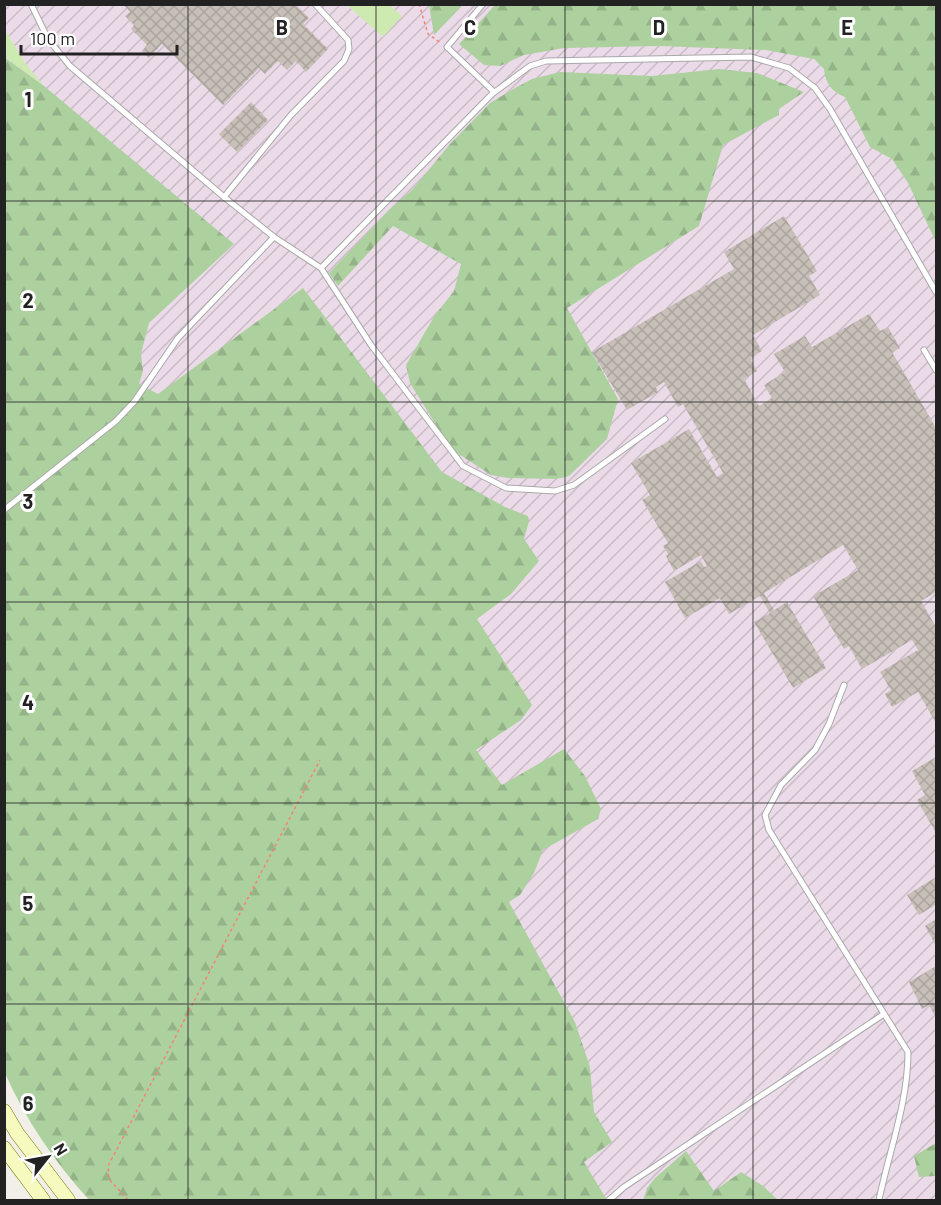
<svg xmlns="http://www.w3.org/2000/svg" width="941" height="1205" font-family="Barlow,sans-serif">
<style>
.industrial{fill:url(#industrial-furrows)}
.grass{fill:#cdebb0}
.forest{fill:url(#forest-firs)}
.building{fill:url(#building-cross-hatch)}
.lines{fill:none;stroke-linecap:round;stroke-linejoin:round}
.lane-casing{stroke:#a9a9a9;stroke-width:7}
.secondary-casing{stroke:#707d05;stroke-width:15}
.path{stroke:#fa8072;stroke-width:1.5;stroke-dasharray:3 3;stroke-linecap:butt}
.lane{stroke:#fff;stroke-width:5}
.secondary{stroke:#f7fabf;stroke-width:14}
.grid{fill:none;stroke:#222;stroke-width:1.5;stroke-opacity:0.55}
.grid-label{font-size:20px;text-anchor:middle;font-weight:bold;fill:#222;stroke:#fff;stroke-width:6;stroke-linejoin:round;paint-order:stroke}
</style>
<defs>
<pattern id="industrial-furrows" width="10" height="10" patternUnits="userSpaceOnUse" patternTransform="scale(1.5)"><rect width="10" height="10" fill="#ebdbe8"/><path d="M-1 1l2-2M0 10L10 0M9 11l2-2" fill="none" stroke="#c9bcc7"/></pattern>
<pattern id="forest-firs" width="22" height="20" patternUnits="userSpaceOnUse" patternTransform="scale(1.5)"><rect width="22" height="20" fill="#add19e"/><path d="M5 1l3.5 6h-7zM16 11l3.5 6h-7z" fill="#95b388"/></pattern>
<pattern id="building-cross-hatch" width="8" height="8" patternUnits="userSpaceOnUse" patternTransform="scale(1.5)"><rect width="8" height="8" fill="#c7bfb8"/><path d="M0 0l8 8M0 8l8-8" fill="none" stroke="#aba49e"/></pattern>
</defs>
<rect width="100%" height="100%" fill="#f2efe9"/>
<path class="industrial" d="M933,4L936,6V1200H555L158,430L5,188V5Z"/>
<g class="grass">
<path d="M347,5H389L402,16L383,37Z"/>
<path d="M4,28L25,63L44,86L5,57Z"/>
</g>
<g class="forest">
<path d="M496,4L933,5L936,6V242L908,183L892,159L870,147L845,97C832,92 825,83 824,69L814,59L766,50L659,46L564,48L524,55L500,66L484,65L459,44Z"/>
<path d="M429,5V4L463,5L434,35Z"/>
<path d="M4,57L44,86L234,244L149,323L141,354L143,371L139,384L158,394L303,288L442,472L505,507L528,516L529,521L524,539L539,561L511,594L477,619L532,705L521,720L476,750L502,785L564,749L585,776L601,809L598,819L543,850L534,873L520,895L509,902L575,1022L590,1067L594,1112L612,1142L584,1162L607,1200H89C54,1161 25,1119 4,1071Z"/>
<path d="M719,69L757,73L804,92L779,109V115L723,145L699,226L567,308L618,399L607,439L569,476L557,479L508,478L491,475L451,449L410,383L406,365L435,315L454,291L461,264L393,226L338,286L329,273L389,210L412,190L450,144L490,103L515,88L532,79L560,72L652,76Z"/>
<path d="M936,1143V1176L919,1177L914,1156Z"/>
<path d="M686,1151L714,1191L741,1172L763,1186L778,1200H643L647,1188L655,1178Z"/>
</g>
<g class="building">
<path d="M123,4H295L309,18L303,24L328,49L306,72L296,61L287,70L278,61L265,74L259,68L223,105L162,44L149,58L142,51L147,45L131,29L134,25L125,16L130,12Z"/>
<path d="M251,102L268,120L237,152L219,134Z"/>
<path d="M784,216L817,271L809,276L820,295L753,335L762,351L750,358L757,371L744,379L759,406L772,398L764,385L785,372L774,354L805,336L812,347L869,314L880,331L888,327L900,348L892,352L936,428V592L921,601L936,627V723L918,692L892,707L885,694L891,690L880,672L918,650L912,640L862,669L849,646L844,649L813,596L858,570L843,545L764,593L774,610L787,602L826,668L793,688L754,622L770,613L760,596L729,614L720,598L685,618L665,582L701,561L704,567L707,566L701,555L674,571L666,556L668,554L663,546L668,543L642,500L650,495L631,463L689,429L717,477L723,473L683,404L678,407L664,382L656,387L658,392L627,410L592,352L734,269L724,252Z"/>
<path d="M936,757V833L917,800L925,795L912,771Z"/>
<path d="M936,877V908L935,905L919,915L907,895Z"/>
<path d="M936,919V946L925,926Z"/>
<path d="M936,966V1018L929,1005L922,1009L909,982Z"/>
</g>
<g class="lines">
<defs>
<g id="lane">
<path d="M31,4L48,39L70,66L224,197L274,237L321,268L371,345L463,466L506,488L555,491L574,485L665,419"/>
<path d="M483,4L447,47L494,92"/>
<path d="M224,197L291,115L344,61L349,49L348,40L315,4"/>
<path d="M321,268L492,94L530,66L546,61L751,57L789,68L815,88L830,109L936,292"/>
<path d="M924,350L936,370"/>
<path d="M4,510L116,421L134,402L178,338L274,237"/>
<path d="M844,685L829,724L815,750L781,785L765,815L769,830L908,1052C908,1103 889,1151 879,1200"/>
<path d="M609,1200L624,1187L884,1014"/>
</g>
<g id="secondary">
<path d="M4,1111L17,1133L68,1200"/>
<path d="M4,1148L43,1200"/>
</g>
</defs>
<use href="#lane" class="lane-casing"/>
<use href="#secondary" class="secondary-casing"/>
<g class="path">
<path d="M419,4L428,34L441,43"/>
<path d="M128,1200L109,1179L108,1166L320,760"/>
</g>
<use href="#lane" class="lane"/>
<use href="#secondary" class="secondary"/>
</g>
<path class="grid" d="M188,4V1200M376,4V1200M565,4V1200M753,4V1200M4,201H936M4,402H936M4,602H936M4,803H936M4,1004H936"/>
<g class="grid-label">
<text x="282" y="35">B</text>
<text x="470" y="35">C</text>
<text x="659" y="35">D</text>
<text x="847" y="35">E</text>
<text x="28" y="107">1</text>
<text x="28" y="308">2</text>
<text x="28" y="509">3</text>
<text x="28" y="710">4</text>
<text x="28" y="911">5</text>
<text x="28" y="1111">6</text>
</g>
<rect width="941" height="1205" fill="none" stroke="#222222" stroke-width="12"/>
<g transform="translate(48 1157) rotate(59)" stroke="#ffffff" stroke-width="4.5" paint-order="stroke">
<path d="M0-4.5L10 22L0 15L-10 22Z" fill="#222222"/>
<text y="-9" font-size="16" font-weight="bold" text-anchor="middle" fill="#222222">N</text>
</g>
<path d="M21 45v9h156v-9" fill="none" stroke="#222222" stroke-width="3"/>
<text x="30" y="45" font-size="18" fill="#222222" stroke="#ffffff" stroke-width="4.5" paint-order="stroke">100 m</text>
</svg>
